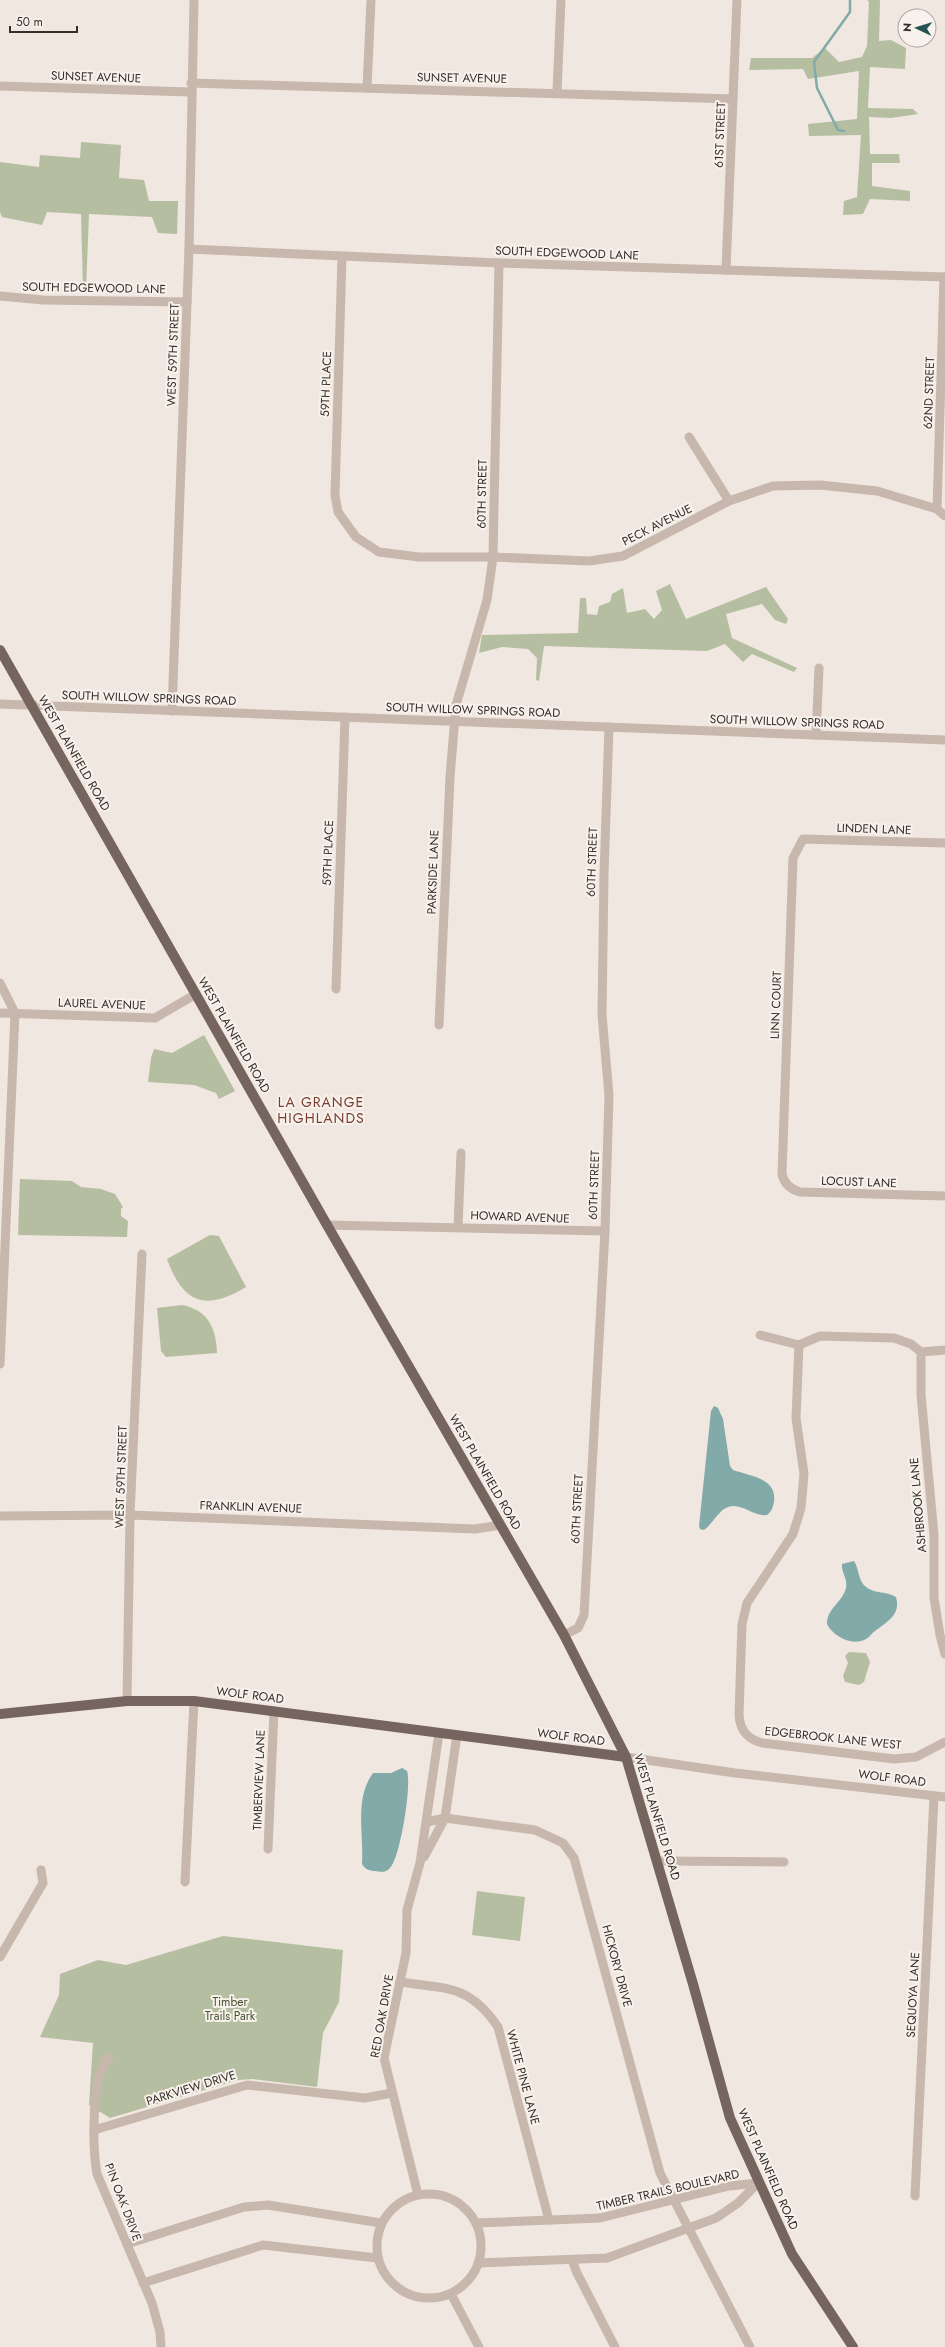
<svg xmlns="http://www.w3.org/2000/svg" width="945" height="2347" font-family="Jost,sans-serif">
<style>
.green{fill:#b6bea1}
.water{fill:#82aaa9}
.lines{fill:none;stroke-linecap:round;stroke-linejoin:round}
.stream{stroke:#82aaa9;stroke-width:2.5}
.minor{stroke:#c7b7ad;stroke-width:9}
.major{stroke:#76645e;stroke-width:10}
.labels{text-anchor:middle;stroke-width:4;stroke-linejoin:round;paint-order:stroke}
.street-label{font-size:12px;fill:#362e2b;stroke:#f8f2ec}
.park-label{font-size:12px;fill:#485231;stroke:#f8f2ec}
.quarter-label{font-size:14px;letter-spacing:1px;fill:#7b3b2e;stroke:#f8f2ec}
</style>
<rect width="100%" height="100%" fill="#f0e7e0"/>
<g class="green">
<path d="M867,0H880L879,41L891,40L906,48L905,69L870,67L868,108L913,109L918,114L891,118L869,117L870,154H899L900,163H872V186L910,191V201L870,199L863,214L843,215L844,201L857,197L861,135L809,136L808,124L857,119L859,71L808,79L803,69L749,70L751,58H812L825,48L839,62L862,57L867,46L869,2Z"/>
<path d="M81,142L121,145L119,178L144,180L149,201H178L177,234L158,233L152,217L89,214L86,289L83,288L81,214L47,212L42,225L2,217L0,212V162L39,167L40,155L80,158Z"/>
<path d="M670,584L686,619L766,587L788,619L786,624L775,620L762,604L726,614L732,638L797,668L794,672L752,654L743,662L725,644L707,651L544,646L539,681L536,680L537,658L528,649L502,647L479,653L482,635L578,633L580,598H586L587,614L597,615L599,606L610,602L612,594L623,588L627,613L645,609L654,619L662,610L656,591Z"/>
<path d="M204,1035L235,1091L219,1099L216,1093L194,1085L148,1082L151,1058L154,1049L172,1053Z"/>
<path d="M20,1179L72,1181L81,1187L101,1189L115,1194L123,1207L121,1209V1216L128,1221L127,1237L18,1235Z"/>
<path d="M210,1235L219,1236L246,1287C205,1312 183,1303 167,1259Z"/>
<path d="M182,1305C208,1310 216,1328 217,1353L166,1357L161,1351L157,1308Z"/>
<path d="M849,1652L866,1653L870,1662L864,1682L859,1685L845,1682L843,1676L848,1663L845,1656Z"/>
<path d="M477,1891L525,1897L520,1941L472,1935Z"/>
<path d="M223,1936L343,1950L339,2002L323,2033L317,2087L253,2079L238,2080L110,2118L89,2105L93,2043L40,2037L59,1995L60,1974L98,1960L126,1965Z"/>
</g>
<g class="water">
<path d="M714,1406L718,1408L723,1419L730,1466L733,1470C750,1476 777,1478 774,1501C773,1507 772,1511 767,1515C752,1517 739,1499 724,1509C716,1515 712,1524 704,1530L700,1529L699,1526L711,1411Z"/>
<path d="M854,1561C859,1568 858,1581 866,1587C875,1594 887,1591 896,1597C901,1615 888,1621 875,1631C872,1633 870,1637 866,1639C852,1647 833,1636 827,1624C827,1608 842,1603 846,1588C848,1579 841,1572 842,1564Z"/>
<path d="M402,1768L407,1771C412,1785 400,1858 390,1868C386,1873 380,1872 375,1871C369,1871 365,1869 362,1864C364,1834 354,1799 373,1773H391Z"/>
</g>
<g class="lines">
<path class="stream" d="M844,131L838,130L817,88L814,62L850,12V0"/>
<g class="minor">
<path d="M191,83L733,99"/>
<path d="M0,86L190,92"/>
<path d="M367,88L371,0"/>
<path d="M557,92L561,0"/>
<path d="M189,249L499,263L945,277"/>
<path d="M342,257L335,495L338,512L356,537L379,552L419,557H493L589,561L623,556L729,501L773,486L820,485L877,491L937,509L945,516"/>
<path d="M726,270L737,0"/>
<path d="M0,296L43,300L187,302"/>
<path d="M689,437L729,501"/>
<path d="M937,509L944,277"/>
<path d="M0,704L945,740"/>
<path d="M172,711L189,249L194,0"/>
<path d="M816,735L819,668"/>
<path d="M945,843L803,839L793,858L782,1174C784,1184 790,1189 800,1192L945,1196"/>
<path d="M0,983L15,1013L0,1364"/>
<path d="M336,989L345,717"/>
<path d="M0,1013L155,1018L196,994"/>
<path d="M439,1025L450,777L456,705L487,600L493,557L499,263"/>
<path d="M327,1225L605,1231"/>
<path d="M458,1227L461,1153"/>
<path d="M760,1335L799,1345"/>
<path d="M799,1345L796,1418L804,1474L801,1508L793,1534L747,1603L742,1624L739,1715C740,1730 747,1739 762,1743L894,1759L916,1757L945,1742"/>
<path d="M799,1345L820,1336L894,1338L911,1344L921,1352L945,1350"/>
<path d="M921,1352V1395L934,1535V1598L940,1635L945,1654"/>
<path d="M0,1516L130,1515L475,1529L501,1525"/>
<path d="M564,1635L578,1628L584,1615L605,1231L609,1095L602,1015L604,874L609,727"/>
<path d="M127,1701L130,1515L142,1254"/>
<path d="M626,1757L735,1773L945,1797"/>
<path d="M427,1822L445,1818L535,1830L563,1843L574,1858L660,2173L750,2347"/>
<path d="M268,1849L274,1711"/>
<path d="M424,1857L445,1818L457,1735"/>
<path d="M657,1861L784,1862"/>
<path d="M185,1882L194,1701"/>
<path d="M0,1957L43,1883L41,1870"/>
<path d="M400,1982C446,1989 469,1984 498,2027L549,2220"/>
<path d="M109,2058C90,2074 93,2151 97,2174L152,2303L160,2332L161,2347"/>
<path d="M94,2130L247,2085L365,2098L392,2093"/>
<circle cx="429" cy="2246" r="52"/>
<path d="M418,2195L384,2058L406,1953L407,1910L420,1863L439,1733"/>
<path d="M915,2196L934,1796"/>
<path d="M476,2223L600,2218L729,2186L758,2183"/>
<path d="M127,2244L244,2207L268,2205L381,2223"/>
<path d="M572,2260L577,2273L615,2347"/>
<path d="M478,2263L607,2258L716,2218L738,2203L758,2183"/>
<path d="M143,2283L263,2245L377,2258"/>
<path d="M451,2294L479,2347"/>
</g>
<g class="major">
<path d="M0,650L327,1225L564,1635L626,1757L693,1984L730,2118L792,2254L853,2347"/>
<path d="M0,1714L127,1701H194L626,1757"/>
</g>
</g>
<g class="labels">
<g class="street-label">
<text transform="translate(96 77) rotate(2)" y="4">SUNSET AVENUE</text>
<text transform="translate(462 78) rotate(1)" y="4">SUNSET AVENUE</text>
<text transform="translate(720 135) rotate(-88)" y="4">61ST STREET</text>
<text transform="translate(567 253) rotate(2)" y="4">SOUTH EDGEWOOD LANE</text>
<text transform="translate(94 288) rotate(1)" y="4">SOUTH EDGEWOOD LANE</text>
<text transform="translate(173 355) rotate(-88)" y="4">WEST 59TH STREET</text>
<text transform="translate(326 384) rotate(-88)" y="4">59TH PLACE</text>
<text transform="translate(929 393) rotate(-88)" y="4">62ND STREET</text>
<text transform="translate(482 494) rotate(-89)" y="4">60TH STREET</text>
<text transform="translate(657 525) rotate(-27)" y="4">PECK AVENUE</text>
<text transform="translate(149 698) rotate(2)" y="4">SOUTH WILLOW SPRINGS ROAD</text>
<text transform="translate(473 710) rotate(2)" y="4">SOUTH WILLOW SPRINGS ROAD</text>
<text transform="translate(797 722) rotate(2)" y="4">SOUTH WILLOW SPRINGS ROAD</text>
<text transform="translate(74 753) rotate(60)" y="4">WEST PLAINFIELD ROAD</text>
<text transform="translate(874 829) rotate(2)" y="4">LINDEN LANE</text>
<text transform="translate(328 853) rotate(-88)" y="4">59TH PLACE</text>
<text transform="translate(592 862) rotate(-88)" y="4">60TH STREET</text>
<text transform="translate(433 872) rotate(-88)" y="4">PARKSIDE LANE</text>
<text transform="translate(102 1004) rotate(2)" y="4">LAUREL AVENUE</text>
<text transform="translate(776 1005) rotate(-88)" y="4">LINN COURT</text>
<text transform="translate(234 1035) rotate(60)" y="4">WEST PLAINFIELD ROAD</text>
<text transform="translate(859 1182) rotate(2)" y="4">LOCUST LANE</text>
<text transform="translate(594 1185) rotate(-88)" y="4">60TH STREET</text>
<text transform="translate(520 1217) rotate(2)" y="4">HOWARD AVENUE</text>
<text transform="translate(485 1472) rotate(60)" y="4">WEST PLAINFIELD ROAD</text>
<text transform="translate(121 1477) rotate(-88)" y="4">WEST 59TH STREET</text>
<text transform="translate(918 1505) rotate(-95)" y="4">ASHBROOK LANE</text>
<text transform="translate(251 1507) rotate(2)" y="4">FRANKLIN AVENUE</text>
<text transform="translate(577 1509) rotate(-87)" y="4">60TH STREET</text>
<text transform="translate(250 1695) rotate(7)" y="4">WOLF ROAD</text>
<text transform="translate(571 1737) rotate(7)" y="4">WOLF ROAD</text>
<text transform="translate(833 1738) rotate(6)" y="4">EDGEBROOK LANE WEST</text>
<text transform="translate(892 1778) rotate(7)" y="4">WOLF ROAD</text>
<text transform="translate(259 1780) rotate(-88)" y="4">TIMBERVIEW LANE</text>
<text transform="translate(657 1817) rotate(73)" y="4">WEST PLAINFIELD ROAD</text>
<text transform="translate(617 1966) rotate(75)" y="4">HICKORY DRIVE</text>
<text transform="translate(913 1995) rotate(-87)" y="4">SEQUOYA LANE</text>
<text transform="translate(382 2016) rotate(-80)" y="4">RED OAK DRIVE</text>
<text transform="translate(523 2077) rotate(75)" y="4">WHITE PINE LANE</text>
<text transform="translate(191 2088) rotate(-17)" y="4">PARKVIEW DRIVE</text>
<text transform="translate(768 2169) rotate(66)" y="4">WEST PLAINFIELD ROAD</text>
<text transform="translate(668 2190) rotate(-13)" y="4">TIMBER TRAILS BOULEVARD</text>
<text transform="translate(123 2202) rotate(69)" y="4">PIN OAK DRIVE</text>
</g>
<g class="park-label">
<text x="230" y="2006">Timber<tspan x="230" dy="14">Trails Park</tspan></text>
</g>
<g class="quarter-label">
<text x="321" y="1107">LA GRANGE<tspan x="321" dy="16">HIGHLANDS</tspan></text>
</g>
</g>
<g transform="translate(917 28) rotate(274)"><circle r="19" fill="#f8f2ec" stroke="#aaa49f"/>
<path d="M0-3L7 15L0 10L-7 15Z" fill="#255353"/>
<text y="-6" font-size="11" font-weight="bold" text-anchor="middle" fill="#362e2b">N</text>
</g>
<path d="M10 26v6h67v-6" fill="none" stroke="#362e2b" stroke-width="2"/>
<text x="16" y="26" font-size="12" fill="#362e2b" stroke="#f8f2ec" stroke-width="3" paint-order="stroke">50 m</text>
</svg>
